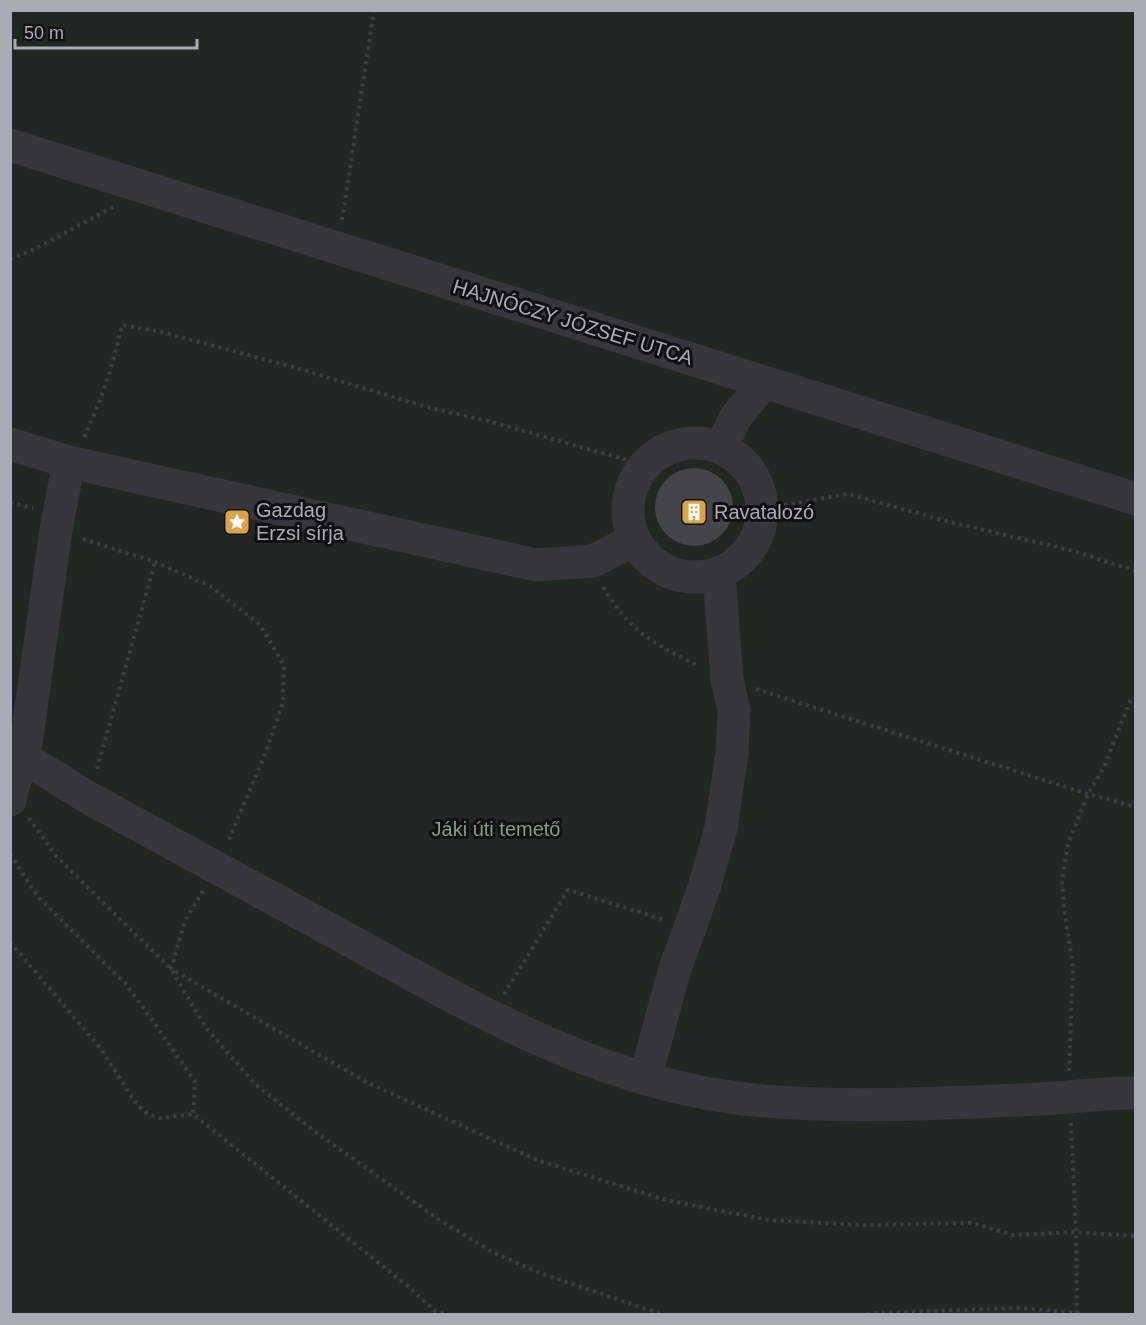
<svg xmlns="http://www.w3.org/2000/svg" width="1146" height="1325" font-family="Helvetica,sans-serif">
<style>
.green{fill:#212822}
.building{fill:#444549}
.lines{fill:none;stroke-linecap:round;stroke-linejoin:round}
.path{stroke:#3c3e42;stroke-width:4;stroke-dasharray:3 4.5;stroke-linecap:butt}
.minor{stroke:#36373b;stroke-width:33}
.labels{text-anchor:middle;stroke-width:6;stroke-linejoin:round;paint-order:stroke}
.street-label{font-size:20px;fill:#a8adb5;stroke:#101011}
.poi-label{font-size:20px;fill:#a8adb5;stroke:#101011;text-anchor:start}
.park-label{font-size:20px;fill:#819e82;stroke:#101011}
</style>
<rect width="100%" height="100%" fill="#151516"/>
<rect class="green" x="11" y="11" width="1124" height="1303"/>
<circle class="building" cx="694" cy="507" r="39"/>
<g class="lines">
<g class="path">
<path d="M342,220L374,10"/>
<path d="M10,259L35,249L113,207"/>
<path d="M84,437C103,397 112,368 122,325L162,332L293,367L427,407L488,421L645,465"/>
<path d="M10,503L33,508"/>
<path d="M762,509L847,494L954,523L1074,551L1136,571"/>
<path d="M83,539L155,562L210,586L260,625L284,665L283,703L265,754L228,842"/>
<path d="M603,587C630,631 652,643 697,665"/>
<path d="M756,689L1088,794L1136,807"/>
<path d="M97,769L155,562"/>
<path d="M29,818L56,856L171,969L206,1028L255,1084L314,1131L438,1219L494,1253L540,1273L661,1314"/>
<path d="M10,854L39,898L125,983L155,1024L195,1082L193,1114L410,1288L435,1311L445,1314"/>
<path d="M203,891L185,921L171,969L366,1082L537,1160L666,1200L768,1220L860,1225L973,1223L1012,1235L1076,1232L1136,1236"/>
<path d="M10,942L101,1049L137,1105L148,1114L159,1118L193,1114"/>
<path d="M504,994L568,890L665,920"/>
<path d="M1069,1071L1073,967L1064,909L1062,880L1068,844L1088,794L1104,767L1132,696"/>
<path d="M1071,1123L1076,1232L1077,1314"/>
<path d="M867,1314L873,1313L1020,1308L1077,1313L1080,1314"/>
</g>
<g class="minor">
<path d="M10,145L1136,499"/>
<circle cx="695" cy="510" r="67"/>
<path d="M10,444L69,462L536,565L593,561L634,540"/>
<path d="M721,448L735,418L764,382"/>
<path d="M69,462L56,530L24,758L89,798C179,847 269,897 360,946C487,1016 606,1085 754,1100C849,1109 945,1103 1040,1099C1072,1098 1104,1092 1136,1093"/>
<path d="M10,760L24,758L13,786L10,800"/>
<path d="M645,1079L674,972L704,888L721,828L732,753L734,710L727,680L719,573"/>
</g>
</g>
<defs>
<symbol id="building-square" viewBox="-11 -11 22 22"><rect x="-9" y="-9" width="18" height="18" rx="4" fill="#dca247" stroke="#101011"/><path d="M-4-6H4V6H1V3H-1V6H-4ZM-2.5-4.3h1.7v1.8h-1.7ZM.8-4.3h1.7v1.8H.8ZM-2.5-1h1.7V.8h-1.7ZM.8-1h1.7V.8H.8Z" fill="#fff"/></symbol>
<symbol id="sight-square" viewBox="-11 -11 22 22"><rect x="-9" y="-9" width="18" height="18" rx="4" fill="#dca247" stroke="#101011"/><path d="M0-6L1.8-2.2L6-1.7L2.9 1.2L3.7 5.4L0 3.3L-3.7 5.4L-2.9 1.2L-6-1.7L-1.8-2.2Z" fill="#fff"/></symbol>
</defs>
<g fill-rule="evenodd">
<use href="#building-square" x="679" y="497" width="30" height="30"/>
<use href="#sight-square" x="222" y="507" width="30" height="30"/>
</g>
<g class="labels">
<g class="street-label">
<text transform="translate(573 322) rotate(17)" y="7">HAJNÓCZY JÓZSEF UTCA</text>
</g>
<g class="poi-label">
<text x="256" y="517">Gazdag<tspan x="256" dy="23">Erzsi sírja</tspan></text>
<text x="714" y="519">Ravatalozó</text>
</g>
<g class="park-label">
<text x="496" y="836">Jáki úti temető</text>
</g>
</g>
<rect width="1146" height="1325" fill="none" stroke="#a8adb5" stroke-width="24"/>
<path d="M15 39v9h182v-9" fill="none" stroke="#a8adb5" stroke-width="3"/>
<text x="24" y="39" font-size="18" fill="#a8adb5" stroke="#101011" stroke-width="4.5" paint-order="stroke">50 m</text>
</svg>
